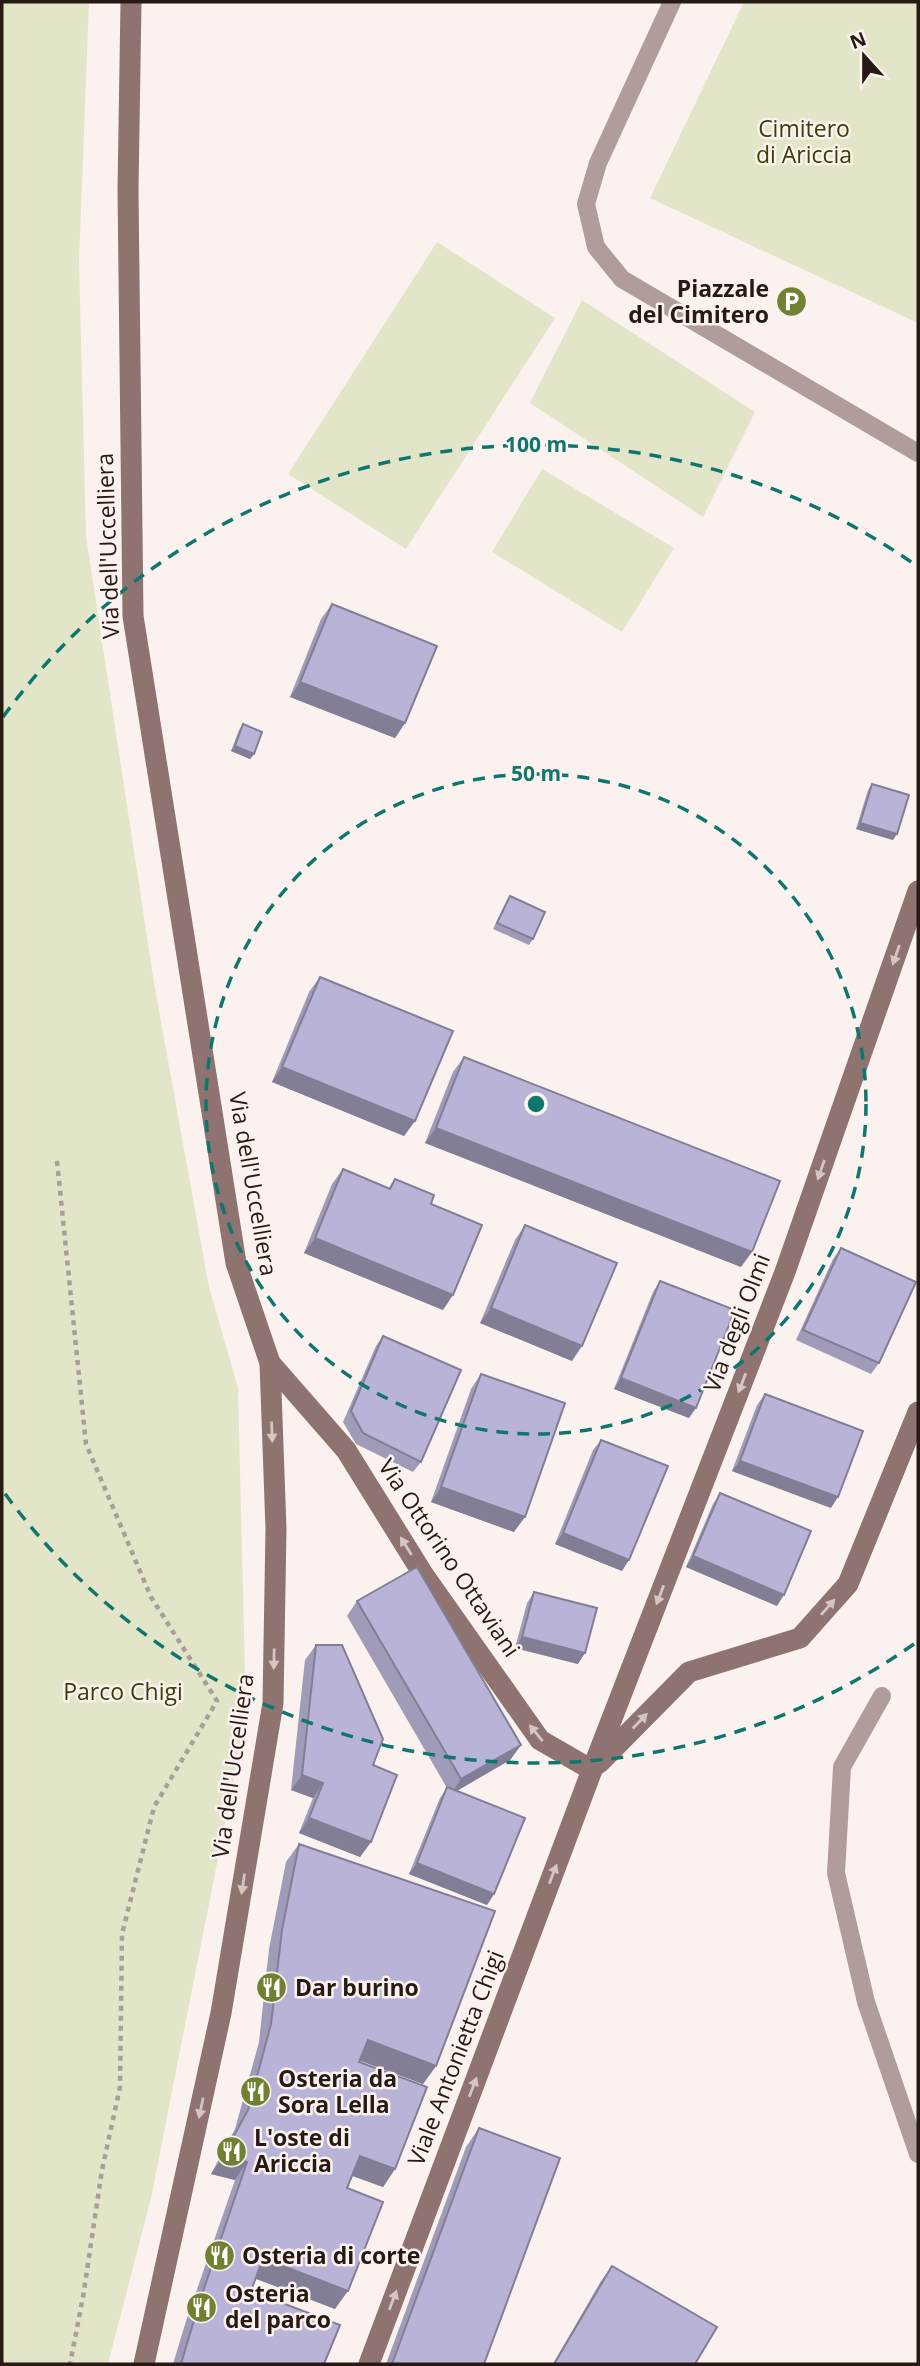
<svg xmlns="http://www.w3.org/2000/svg" width="920" height="2366" font-family="'Open Sans',sans-serif">
<style>
.green{fill:#e2e5c8}
.lines{fill:none;stroke-linecap:round;stroke-linejoin:round}
.path{stroke:#a99e9a;stroke-width:4.5;stroke-dasharray:5 5;stroke-linecap:butt}
.lane{stroke:#b09d9b;stroke-width:18}
.secondary{stroke:#8e7370;stroke-width:21}
.wall{fill:#9f9bb9}
.shaded-wall{fill:#827e96}
.building{fill:#b9b4d7;stroke:#827e96;stroke-width:2}
.oneway{fill:#d5c6c3}
.ring{fill:none;stroke:#0f766e;stroke-width:3.5;stroke-dasharray:12 9}
.labels{text-anchor:middle;stroke-width:5;stroke-linejoin:round;paint-order:stroke}
.park-label{font-size:23px;fill:#3c3e08;stroke:#fbf2ef}
.poi-label{font-size:23px;font-weight:bold;fill:#271913;stroke:#fbf2ef;text-anchor:start}
.street-label{font-size:23px;fill:#271913;stroke:#fbf2ef}
.centre{fill:#0f766e;stroke:#fbf2ef;stroke-width:3.5}
.ring-label{font-size:21px;text-anchor:middle;font-weight:bold;fill:#0f766e;stroke:#fbf2ef;stroke-width:5;stroke-linejoin:round;paint-order:stroke}
</style>
<rect width="100%" height="100%" fill="#fbf2ef"/>
<g class="green">
<path d="M2,2H89L79,261L86,536L154,983L209,1287L238,1388L246,1716L151,2198L108,2364H2Z"/>
<path d="M744,2H918V323L650,198Z"/>
<path d="M437,242L555,318L406,549L288,474Z"/>
<path d="M582,300L755,412L703,517L530,403Z"/>
<path d="M542,469L674,548L622,632L492,552Z"/>
</g>
<g class="lines">
<path class="path" d="M57,1161L86,1444L151,1597L217,1701L154,1807L122,1934L120,2087L102,2170L83,2297L70,2364"/>
<g class="lane">
<path d="M672,2L598,163L586,204L596,247L622,279L918,453"/>
<path d="M882,1696L842,1767L836,1873L866,2002L918,2154"/>
</g>
<g class="secondary">
<path d="M131,2L128,190L133,616L236,1263L270,1363L276,1529L273,1703L221,2013L144,2364"/>
<path d="M270,1363L346,1450L423,1574L540,1740L592,1770"/>
<path d="M599,1763L689,1672L800,1638L848,1584L918,1412"/>
<path d="M369,2364L592,1770L785,1272L918,891"/>
</g>
</g>
<g class="wall">
<path d="M332,604L405,723L395,738L290,697L321,619Z"/>
<path d="M243,724L254,754L250,759L231,751L239,730Z"/>
<path d="M872,784L893,840L856,829L868,790Z"/>
<path d="M510,896L533,939L529,945L493,929L506,902Z"/>
<path d="M320,977L415,1121L404,1136L272,1082L309,992Z"/>
<path d="M464,1057L741,1267L425,1143L453,1072Z"/>
<path d="M343,1169L389,1188L395,1179L431,1204L443,1310L304,1253L332,1184Z"/>
<path d="M525,1225L572,1361L480,1323L515,1240Z"/>
<path d="M841,1248L879,1363L871,1374L796,1340L833,1259Z"/>
<path d="M660,1281L689,1418L614,1389L653,1292Z"/>
<path d="M383,1336L421,1462L413,1472L356,1444L343,1422L376,1346Z"/>
<path d="M481,1374L514,1532L431,1502L471,1389Z"/>
<path d="M765,1394L831,1508L732,1471L757,1405Z"/>
<path d="M601,1440L622,1571L555,1544L593,1450Z"/>
<path d="M720,1493L777,1606L686,1567L713,1504Z"/>
<path d="M534,1592L578,1664L515,1648L527,1603Z"/>
<path d="M357,1601L521,1745L510,1760L457,1791L494,1894L487,1905L409,1874L440,1798L447,1788L347,1616Z"/>
<path d="M316,1645L373,1765L371,1842L360,1857L299,1833L313,1798L291,1790L305,1660Z"/>
<path d="M299,1844L436,2066L423,2084L360,2060L395,2169L383,2187L352,2176L347,2188L335,2309L256,2278L251,2291L324,2364H173L186,2321L235,2180L211,2174L235,2129L259,2042L269,1949L286,1862Z"/>
<path d="M479,2128L484,2364H386L466,2147Z"/>
<path d="M612,2266L695,2364H553L601,2281Z"/>
</g>
<g class="shaded-wall">
<path d="M300,682L405,723L395,738L290,697Z"/>
<path d="M235,746L254,754L250,759L231,751Z"/>
<path d="M860,823L897,834L893,840L856,829Z"/>
<path d="M282,1067L415,1121L404,1136L272,1082Z"/>
<path d="M436,1128L752,1252L741,1267L425,1143Z"/>
<path d="M315,1238L453,1295L443,1310L304,1253Z"/>
<path d="M491,1308L582,1346L572,1361L480,1323Z"/>
<path d="M621,1378L696,1408L689,1418L614,1389Z"/>
<path d="M740,1461L838,1497L831,1508L732,1471Z"/>
<path d="M441,1487L525,1517L514,1532L431,1502Z"/>
<path d="M563,1533L629,1560L622,1571L555,1544Z"/>
<path d="M693,1556L784,1595L777,1606L686,1567Z"/>
<path d="M522,1637L585,1653L578,1664L515,1648Z"/>
<path d="M521,1745L510,1760L451,1794L461,1779Z"/>
<path d="M302,1775L323,1783L313,1798L291,1790Z"/>
<path d="M309,1818L371,1842L360,1857L299,1833Z"/>
<path d="M417,1863L494,1894L487,1905L409,1874Z"/>
<path d="M368,2040L436,2066L423,2084L355,2059Z"/>
<path d="M223,2156L247,2162L235,2180L211,2174Z"/>
<path d="M360,2156L395,2169L383,2187L348,2174Z"/>
<path d="M263,2258L348,2291L335,2309L251,2277Z"/>
</g>
<g class="building">
<path d="M332,604L437,646L405,723L300,682Z"/>
<path d="M243,724L262,732L254,754L235,746Z"/>
<path d="M872,784L909,795L897,834L860,823Z"/>
<path d="M510,896L545,912L533,939L497,923Z"/>
<path d="M320,977L453,1031L415,1121L282,1067Z"/>
<path d="M464,1057L780,1181L752,1252L436,1128Z"/>
<path d="M343,1169L390,1189L395,1179L434,1195L431,1204L482,1225L453,1295L315,1238Z"/>
<path d="M525,1225L617,1263L582,1346L491,1308Z"/>
<path d="M841,1248L916,1282L879,1363L803,1330Z"/>
<path d="M660,1281L735,1310L696,1408L621,1378Z"/>
<path d="M383,1336L461,1370L421,1462L363,1433L351,1411Z"/>
<path d="M481,1374L565,1403L525,1517L441,1487Z"/>
<path d="M765,1394L863,1431L838,1497L740,1461Z"/>
<path d="M601,1440L668,1466L629,1560L563,1533Z"/>
<path d="M720,1493L811,1531L784,1595L693,1556Z"/>
<path d="M417,1567L521,1745L461,1779L357,1601Z"/>
<path d="M534,1592L597,1608L585,1653L522,1637Z"/>
<path d="M316,1645H342L383,1739L373,1765L397,1775L371,1842L309,1818L323,1783L302,1775Z"/>
<path d="M447,1787L525,1818L494,1894L417,1863Z"/>
<path d="M299,1844L495,1911L436,2066L368,2040L359,2062L427,2087L395,2169L360,2156L347,2188L383,2202L348,2291L263,2258L251,2291L340,2325L324,2364H181L199,2303L247,2162L223,2156L248,2110L271,2024L282,1930Z"/>
<path d="M479,2128L560,2158L484,2364H392Z"/>
<path d="M612,2266L717,2327L695,2364H554Z"/>
</g>
<defs><path id="oneway-solid" d="M-6-.8H1V-3.2L6.5 0L1 3.2V.8H-6Z" transform="scale(1.75)"/></defs>
<g class="oneway">
<use href="#oneway-solid" transform="translate(896 955) rotate(109)"/>
<use href="#oneway-solid" transform="translate(821 1170) rotate(109)"/>
<use href="#oneway-solid" transform="translate(742 1383) rotate(111)"/>
<use href="#oneway-solid" transform="translate(272 1432) rotate(88)"/>
<use href="#oneway-solid" transform="translate(406 1546) rotate(-122)"/>
<use href="#oneway-solid" transform="translate(660 1595) rotate(111)"/>
<use href="#oneway-solid" transform="translate(828 1607) rotate(-49)"/>
<use href="#oneway-solid" transform="translate(274 1659) rotate(91)"/>
<use href="#oneway-solid" transform="translate(640 1721) rotate(-46)"/>
<use href="#oneway-solid" transform="translate(536 1733) rotate(-129)"/>
<use href="#oneway-solid" transform="translate(553 1874) rotate(-69)"/>
<use href="#oneway-solid" transform="translate(243 1884) rotate(99)"/>
<use href="#oneway-solid" transform="translate(473 2087) rotate(-69)"/>
<use href="#oneway-solid" transform="translate(201 2108) rotate(102)"/>
<use href="#oneway-solid" transform="translate(393 2300) rotate(-69)"/>
</g>
<g class="ring">
<circle cx="536" cy="1104" r="330"/>
<path d="M914 1644A659 659 0 0 1 3 1491M3 717A659 659 0 0 1 914 564"/>
</g>
<defs>
<symbol id="parking-disc" viewBox="-11 -11 22 22"><circle r="9.5" fill="#708231" stroke="#fbf2ef"/><path d="M-3.5-5.5H1a3.5 3.5 0 0 1 0 7H-1V5.5H-3.5ZM-1-3.4V-.6H.8a1.4 1.4 0 0 0 0-2.8Z" fill="#fff"/></symbol>
<symbol id="restaurant-disc" viewBox="-11 -11 22 22"><circle r="9.5" fill="#708231" stroke="#fbf2ef"/><path d="M-5-6h1v4h1v-4h1v4h1v-4h1v5L-1.5 .5V6h-2V.5L-5-1ZM5-6V6H3V1.5H1.5Q1.5-4 5-6Z" fill="#fff"/></symbol>
</defs>
<g fill-rule="evenodd">
<use href="#parking-disc" x="774" y="284" width="35" height="35"/>
<use href="#restaurant-disc" x="254" y="1970" width="35" height="35"/>
<use href="#restaurant-disc" x="238" y="2074" width="35" height="35"/>
<use href="#restaurant-disc" x="214" y="2134" width="35" height="35"/>
<use href="#restaurant-disc" x="202" y="2238" width="35" height="35"/>
<use href="#restaurant-disc" x="184" y="2290" width="35" height="35"/>
</g>
<g class="labels">
<g class="park-label">
<text x="804" y="137">Cimitero<tspan x="804" dy="26">di Ariccia</tspan></text>
<text x="123" y="1700">Parco Chigi</text>
</g>
<g class="poi-label">
<text x="769" y="297" text-anchor="end">Piazzale<tspan x="769" dy="26">del Cimitero</tspan></text>
<text x="295" y="1996">Dar burino</text>
<text x="278" y="2087">Osteria da<tspan x="278" dy="26">Sora Lella</tspan></text>
<text x="254" y="2146">L'oste di<tspan x="254" dy="26">Ariccia</tspan></text>
<text x="242" y="2264">Osteria di corte</text>
<text x="225" y="2302">Osteria<tspan x="225" dy="26">del parco</tspan></text>
</g>
<g class="street-label">
<text transform="translate(108 546) rotate(-92)" y="8">Via dell'Uccelliera</text>
<text transform="translate(253 1184) rotate(80)" y="8">Via dell'Uccelliera</text>
<text transform="translate(737 1323) rotate(-69)" y="8">Via degli Olmi</text>
<text transform="translate(449 1558) rotate(56)" y="8">Via Ottorino Ottaviani</text>
<text transform="translate(233 1766) rotate(-82)" y="8">Via dell'Uccelliera</text>
<text transform="translate(456 2058) rotate(-69)" y="8">Viale Antonietta Chigi</text>
</g>
</g>
<circle cx="536" cy="1104" r="10" class="centre"/>
<g class="ring-label">
<text x="536" y="452">100 m</text>
<text x="536" y="781">50 m</text>
</g>
<rect width="920" height="2366" fill="none" stroke="#271913" stroke-width="7"/>
<g transform="translate(864 56) rotate(339)" stroke="#fbf2ef" stroke-width="5" paint-order="stroke">
<path d="M0-5L12 26L0 18L-12 26Z" fill="#271913"/>
<text y="-10" font-size="19" font-weight="bold" text-anchor="middle" fill="#271913">N</text>
</g>
</svg>
